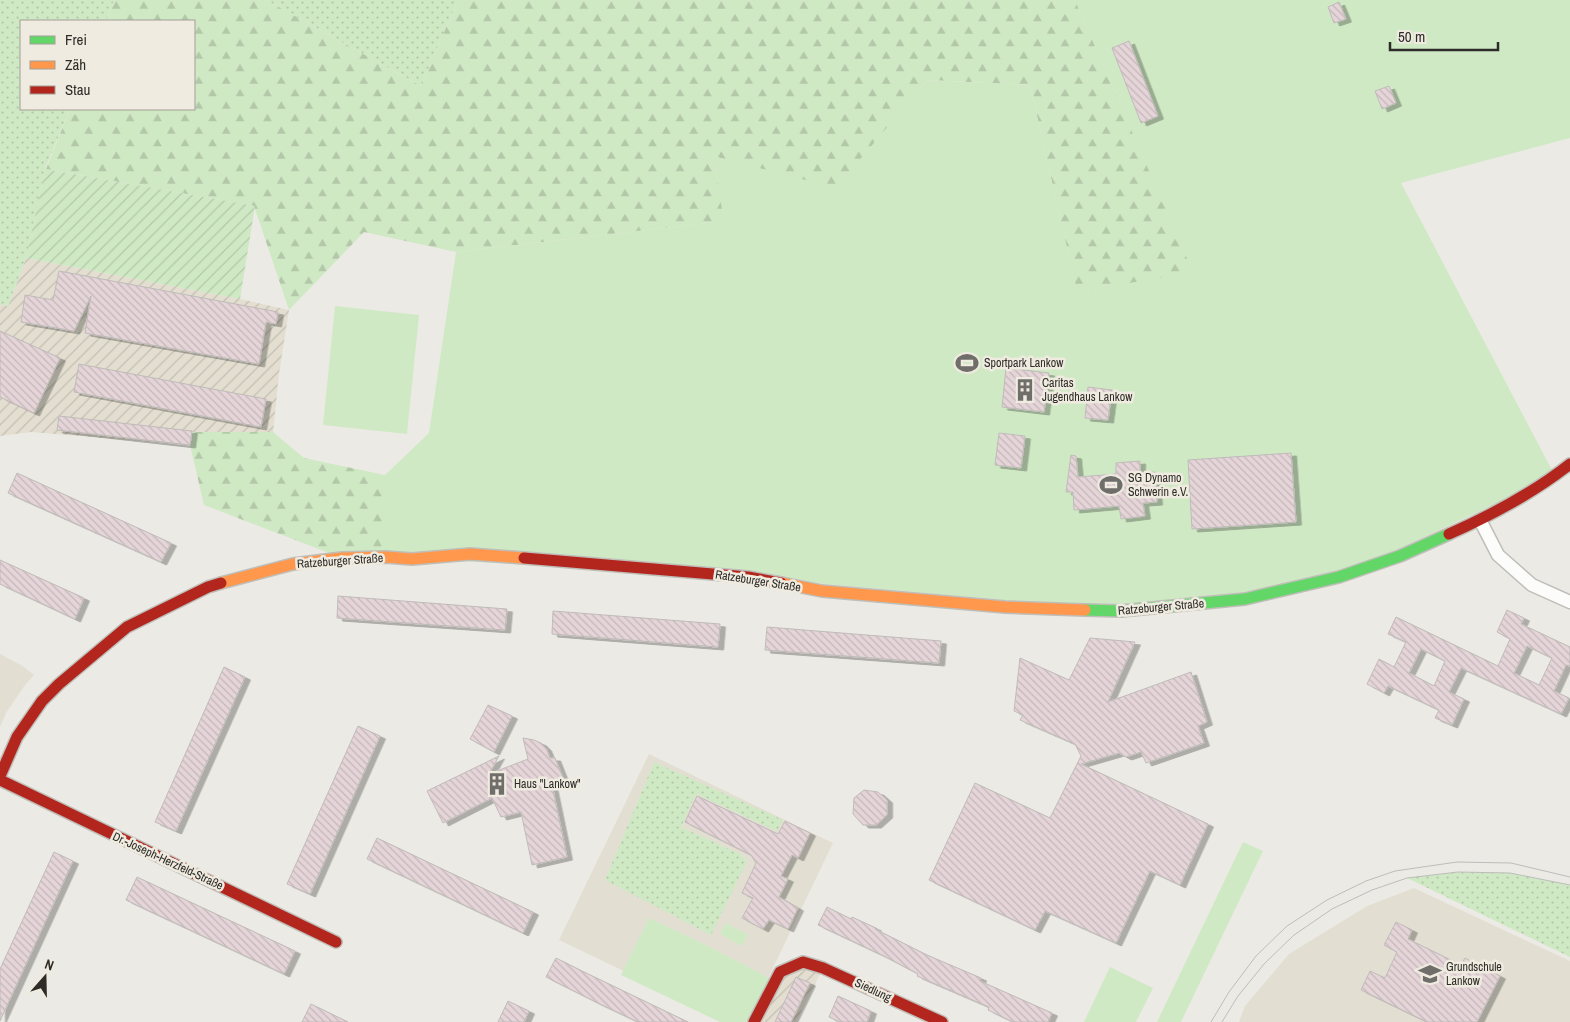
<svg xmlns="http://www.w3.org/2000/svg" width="1570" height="1022" font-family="'Archivo Narrow',sans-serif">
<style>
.built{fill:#e2dfd2}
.industrial{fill:url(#industrial-furrows)}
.grass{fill:url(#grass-dots)}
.forest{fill:url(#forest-firs)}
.park{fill:#d0e9c5}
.garden{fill:url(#garden-furrows)}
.building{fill:url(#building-back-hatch);stroke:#bfbbba;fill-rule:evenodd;filter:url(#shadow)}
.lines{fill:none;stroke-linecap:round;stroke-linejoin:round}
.street-casing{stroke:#bfbeb9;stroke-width:15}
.fast-casing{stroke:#bfbeb9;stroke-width:14}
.slow-casing{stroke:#bfbeb9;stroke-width:14}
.jam-casing{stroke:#bfbeb9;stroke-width:14}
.street{stroke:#fcfcfb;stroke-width:12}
.fast{stroke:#63d668;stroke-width:11}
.slow{stroke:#ff974d;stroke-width:11}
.jam{stroke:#b3261e;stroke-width:11}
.tram{stroke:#bdbdbb;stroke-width:1}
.labels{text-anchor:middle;stroke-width:5;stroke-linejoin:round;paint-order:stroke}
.poi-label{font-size:12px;fill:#2e2c28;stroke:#efebe0;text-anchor:start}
.street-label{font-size:12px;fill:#2e2c28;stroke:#efebe0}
</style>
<defs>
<pattern id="industrial-furrows" width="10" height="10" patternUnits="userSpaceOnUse" patternTransform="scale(1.25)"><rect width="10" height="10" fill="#e3ded0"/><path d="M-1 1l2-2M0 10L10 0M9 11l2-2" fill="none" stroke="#c3bfb3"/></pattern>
<pattern id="grass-dots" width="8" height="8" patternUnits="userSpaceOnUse" patternTransform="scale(1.25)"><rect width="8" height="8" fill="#d0e9c5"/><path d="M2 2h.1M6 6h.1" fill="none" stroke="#b3c8a9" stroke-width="1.8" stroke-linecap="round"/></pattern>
<pattern id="forest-firs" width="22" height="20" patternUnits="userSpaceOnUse" patternTransform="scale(1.25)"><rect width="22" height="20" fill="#d0e9c5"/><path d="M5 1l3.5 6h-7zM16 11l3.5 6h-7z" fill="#b3c8a9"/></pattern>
<pattern id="garden-furrows" width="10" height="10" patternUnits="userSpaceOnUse" patternTransform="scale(1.25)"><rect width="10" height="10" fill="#d0e9c5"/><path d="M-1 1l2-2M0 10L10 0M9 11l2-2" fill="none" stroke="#b3c8a9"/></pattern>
<pattern id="building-back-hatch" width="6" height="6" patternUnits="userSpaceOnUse" patternTransform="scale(1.25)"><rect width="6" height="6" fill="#e5d5d8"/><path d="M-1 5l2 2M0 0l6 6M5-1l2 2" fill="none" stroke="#c5b7b9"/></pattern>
<filter id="shadow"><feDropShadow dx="5.5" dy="3" stdDeviation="0" flood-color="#0004"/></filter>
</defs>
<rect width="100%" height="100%" fill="#eceae4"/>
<g class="built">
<path d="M0,654L21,665L34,675L25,685L6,713L0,727Z"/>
<path d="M649,754L833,843L747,1022H730L559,940Z"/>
<path d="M1414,888L1570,961V1022H1239L1245,1006L1289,954L1367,906Z"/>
</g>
<g class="industrial">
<path d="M26,258L240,299L289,310L279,374L273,432H193L190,445L31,432L0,436V304L8,306Z"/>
<path d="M823,968L796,1022H754L780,972Z"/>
</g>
<g class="grass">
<path d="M0,0H114L106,21H21V109H70L45,169L26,258L8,306L0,304Z"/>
<path d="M266,0H458L421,86Z"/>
<path d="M654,762L783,820L777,831L696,794L681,827L740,854L747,861L711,935L605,880Z"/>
<path d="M1458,872L1510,873L1570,885V957L1407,878Z"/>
</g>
<g class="forest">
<path d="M114,0H266L421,86L458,0H1075L1193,271L1431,242L1077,293L1030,85L927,80L836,189L713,156L725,221L456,252L364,232L289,310L254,206L46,169L70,109H194V21H106Z"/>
<path d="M193,432H273L304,458L385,475L538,559L342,558L204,505L190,445Z"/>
</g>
<g class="park">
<path d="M1075,0H1570V138L1401,183L1555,476L1339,577L1121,611L748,577L386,557L385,475L429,433L456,252L724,221L713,156L836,188L927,80L1030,85L1077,292L1193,272Z"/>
<path d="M335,306L419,315L407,434L323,425Z"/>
<path d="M1243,842L1263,851L1181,1022H1157Z"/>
<path d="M649,918L706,945L775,981L754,1022H720L621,975Z"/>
<path d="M726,923L748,935L742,946L720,934Z"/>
<path d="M1110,967L1153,988L1136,1022H1084Z"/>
</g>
<path class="garden" d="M45,169L255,206L240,299L26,258Z"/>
<g class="building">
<path d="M1339,2L1346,19L1334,23L1328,7Z"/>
<path d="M1129,41L1158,116L1141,123L1112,48Z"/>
<path d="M1389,86L1396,103L1382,109L1375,91Z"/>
<path d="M59,271L278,312L276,324L266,322L259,364L85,333L91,296L74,331L21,322L25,295L53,300Z"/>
<path d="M0,331L60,358L34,413L0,397Z"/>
<path d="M79,364L266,399L261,427L74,392Z"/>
<path d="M1006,368L1049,373L1044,412L1002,407Z"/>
<path d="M1088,387L1112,390L1108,420L1085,418Z"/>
<path d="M59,416L192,431L190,445L57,430Z"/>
<path d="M999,433L1025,436L1021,468L995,465Z"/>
<path d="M1291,453L1296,522L1192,529L1188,460Z"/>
<path d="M1071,455L1076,456L1078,477L1116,474V463L1140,461V473L1155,472L1157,502L1143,503L1145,516L1121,519L1119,506L1074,510L1073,492H1066Z"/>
<path d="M17,473L171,543L161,562L8,493Z"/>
<path d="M0,560L84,598L75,619L0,584Z"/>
<path d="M338,596L507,609L505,630L337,618Z"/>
<path d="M1507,610L1524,618L1521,624L1570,647V666L1566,665L1554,691L1569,698L1561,714L1461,668L1449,692L1464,699L1452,725L1435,718L1439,710L1388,686L1384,693L1367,684L1379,659L1394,667L1406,642L1388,634L1396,617L1498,666L1510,639L1497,632ZM1527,646L1552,658L1539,685L1514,673ZM1421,649L1445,661L1434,686L1409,673Z"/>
<path d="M553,611L720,624L718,647L552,634Z"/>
<path d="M767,627L941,641L939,663L765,650Z"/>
<path d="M1090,638L1135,642L1108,702L1191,672L1207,722L1198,726L1204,743L1146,763L1141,752L1126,757L1119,753L1081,764L1208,824L1180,885L1150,871L1116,943L1045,911L1035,930L929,880L975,783L1050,818L1081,756L1075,744L1020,720L1023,715L1014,711L1020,658L1069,680Z"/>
<path d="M224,667L245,677L176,831L155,822Z"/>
<path d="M488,705L512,716L494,752L470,739Z"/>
<path d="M358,726L380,736L310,894L287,884Z"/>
<path d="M523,738L534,740L541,743L546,748L550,758H555L565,783L552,785L567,857L532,865L521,812L501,817L492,798L443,823L427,791L499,756L489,774L528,759Z"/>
<path d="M864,790L878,792L887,800V815L876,825H863L853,814L854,798Z"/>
<path d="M697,796L778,834L785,821L810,833L798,858L792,855L781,876L788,879L779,897L798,908L788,929L769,920L763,929L742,918L753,898L742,893L756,863L751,855L685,822Z"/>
<path d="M377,838L533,912L523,933L367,859Z"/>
<path d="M54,852L73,861L0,1021V969Z"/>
<path d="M137,877L295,951L284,974L126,900Z"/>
<path d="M827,907L851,919L852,917L876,928L875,929L927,955L981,978L980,981L1052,1013L1048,1022H1013L988,1010L989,1007L917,976L918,974L884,956L818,925Z"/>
<path d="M1396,922L1412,930L1408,939L1461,965L1465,958L1500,976L1477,1022H1427L1361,990L1370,971L1385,978L1397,952L1384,945Z"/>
<path d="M556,958L582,971L688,1022H638L598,1003L546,977Z"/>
<path d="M796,977L810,983L791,1022H775Z"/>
<path d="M838,996L871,1011L867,1022H840L829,1017Z"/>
<path d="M508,1001L529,1011L524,1022H498Z"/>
<path d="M311,1004L348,1022H302Z"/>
</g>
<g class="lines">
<defs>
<path id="street" d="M1480,520L1498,555L1532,585L1570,602"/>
<path id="fast" d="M1085,610L1121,611L1245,599L1339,577L1400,556L1449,534"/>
<g id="slow">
<path d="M221,583L293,564L342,558L386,557L412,559L470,554L524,558"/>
<path d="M781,583L822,591L1005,607L1085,610"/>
</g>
<g id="jam">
<path d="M1449,534C1492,515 1533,493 1570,464"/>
<path d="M524,558L748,577L781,583"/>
<path d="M0,776L17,737L42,701L59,684L127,627L208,587L221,583"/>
<path d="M0,780L336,942"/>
<path d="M754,1022L780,972L803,962L823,968L942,1022"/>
</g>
</defs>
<use href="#street" class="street-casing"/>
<use href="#fast" class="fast-casing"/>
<use href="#slow" class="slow-casing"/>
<use href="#jam" class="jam-casing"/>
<use href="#street" class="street"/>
<use href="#fast" class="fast"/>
<use href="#slow" class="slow"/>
<use href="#jam" class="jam"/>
<g class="tram">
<path d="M1211,1022L1229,992L1256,956L1287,926L1327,900L1366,881L1395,871L1457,862L1511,863L1570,877"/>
<path d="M1222,1022L1238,996L1264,964L1294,935L1332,909L1372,890L1407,878L1458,872L1510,873L1570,885"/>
</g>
</g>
<defs>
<symbol id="stadium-bare" viewBox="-9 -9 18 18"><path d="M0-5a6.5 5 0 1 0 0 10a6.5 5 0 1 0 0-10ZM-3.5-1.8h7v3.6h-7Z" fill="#706e6a" stroke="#efebe0" stroke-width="2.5" paint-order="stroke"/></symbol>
<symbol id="building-bare" viewBox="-9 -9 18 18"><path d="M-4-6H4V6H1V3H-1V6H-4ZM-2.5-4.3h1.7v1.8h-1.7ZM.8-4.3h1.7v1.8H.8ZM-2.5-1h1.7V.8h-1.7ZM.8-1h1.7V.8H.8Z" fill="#706e6a" stroke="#efebe0" stroke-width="2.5" paint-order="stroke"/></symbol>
<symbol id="school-bare" viewBox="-9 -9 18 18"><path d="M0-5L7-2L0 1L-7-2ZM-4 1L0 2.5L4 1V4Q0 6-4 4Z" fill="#706e6a" stroke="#efebe0" stroke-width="2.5" paint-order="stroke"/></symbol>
</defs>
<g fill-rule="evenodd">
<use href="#stadium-bare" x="951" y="347" width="32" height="32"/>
<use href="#building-bare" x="1009" y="374" width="32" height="32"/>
<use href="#stadium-bare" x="1095" y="469" width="32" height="32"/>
<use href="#building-bare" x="481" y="768" width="32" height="32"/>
<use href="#school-bare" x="1414" y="958" width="32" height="32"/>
</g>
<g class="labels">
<g class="poi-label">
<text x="984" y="367">Sportpark Lankow</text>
<text x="1042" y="387">Caritas<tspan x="1042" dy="14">Jugendhaus Lankow</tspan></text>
<text x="1128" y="482">SG Dynamo<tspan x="1128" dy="14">Schwerin e.V.</tspan></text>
<text x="514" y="788">Haus "Lankow"</text>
<text x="1446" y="971">Grundschule<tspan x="1446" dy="14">Lankow</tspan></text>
</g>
<g class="street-label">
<text transform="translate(340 561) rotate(-4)" y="4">Ratzeburger Straße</text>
<text transform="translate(758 581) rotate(9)" y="4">Ratzeburger Straße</text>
<text transform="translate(1161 607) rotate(-5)" y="4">Ratzeburger Straße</text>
<text transform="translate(168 861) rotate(25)" y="4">Dr.-Joseph-Herzfeld-Straße</text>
<text transform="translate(873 990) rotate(25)" y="4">Siedlung</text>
</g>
</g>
<rect x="20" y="20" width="175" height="90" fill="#efebe0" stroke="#a29f96"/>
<rect x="30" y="36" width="25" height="8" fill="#63d668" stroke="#a29f96"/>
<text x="65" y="45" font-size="15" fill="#2e2c28">Frei</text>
<rect x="30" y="61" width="25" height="8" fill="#ff974d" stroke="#a29f96"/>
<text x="65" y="70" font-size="15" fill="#2e2c28">Zäh</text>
<rect x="30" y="86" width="25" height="8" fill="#b3261e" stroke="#a29f96"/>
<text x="65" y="95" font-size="15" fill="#2e2c28">Stau</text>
<g transform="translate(45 977) rotate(20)" stroke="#efebe0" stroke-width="4" paint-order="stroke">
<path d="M0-4L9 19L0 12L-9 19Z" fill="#2e2c28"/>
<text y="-8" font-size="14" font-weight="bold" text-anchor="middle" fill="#2e2c28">N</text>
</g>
<path d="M1390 42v8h108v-8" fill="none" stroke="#2e2c28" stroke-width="2.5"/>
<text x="1398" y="42" font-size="15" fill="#2e2c28" stroke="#efebe0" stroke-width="4" paint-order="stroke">50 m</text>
</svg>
